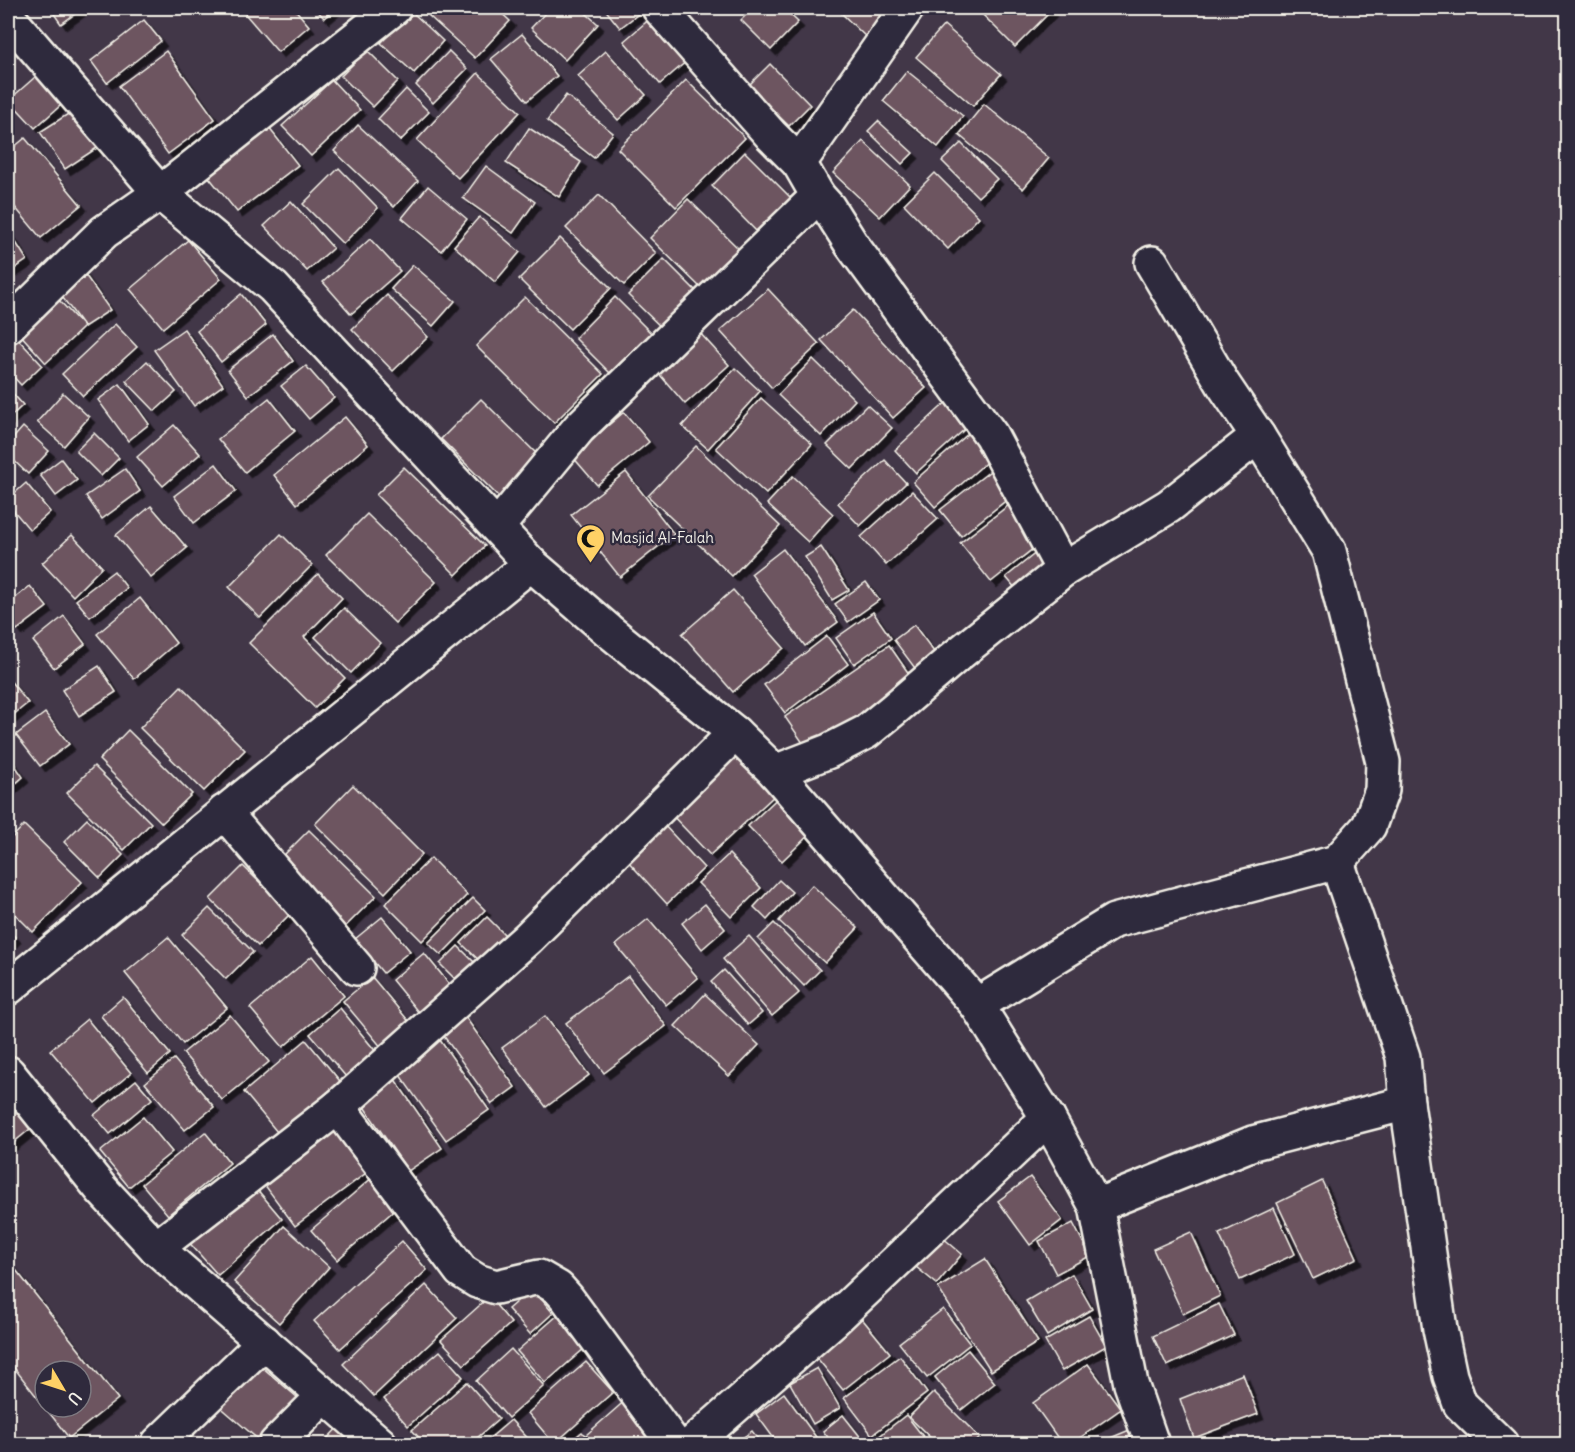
<svg xmlns="http://www.w3.org/2000/svg" width="1575" height="1452" font-family="Delius,sans-serif">
<style>
.building{fill:#6d5560;stroke:#f4f1e8;stroke-width:1.5;fill-rule:evenodd;filter:url(#shadow)}
.lines{fill:none;stroke-linecap:round;stroke-linejoin:round}
.minor-casing{stroke:#f4f1e8;stroke-width:38}
.minor{stroke:#2f2a3d;stroke-width:33}
.labels{text-anchor:middle;stroke-width:5;stroke-linejoin:round;paint-order:stroke}
.poi-label{font-size:15px;fill:#f4f1e8;stroke:#2f2a3d;text-anchor:start}
</style>
<defs>
<filter id="shadow"><feDropShadow dx="5.5" dy="5.5" stdDeviation="0" flood-color="#0009"/></filter>
</defs>
<rect width="100%" height="100%" fill="#423748"/>
<filter id="ink" filterUnits="userSpaceOnUse"><feTurbulence type="fractalNoise" baseFrequency=".0167" numOctaves="2"/><feDisplacementMap in="SourceGraphic" scale="12" xChannelSelector="R" yChannelSelector="G"/><feConvolveMatrix kernelMatrix="1 2 1 2 8 2 1 2 1" color-interpolation-filters="sRGB"/></filter>
<g filter="url(#ink)">
<g class="building">
<path d="M50,8H83L61,24Z"/>
<path d="M240,8H294L309,26L278,52Z"/>
<path d="M315,8H336L324,18Z"/>
<path d="M437,8H496L510,21L475,58L429,16Z"/>
<path d="M550,8H580L598,24L565,60L531,28Z"/>
<path d="M604,8H646L620,28Z"/>
<path d="M753,8H783L798,22L771,50L741,20Z"/>
<path d="M836,8H897L867,38Z"/>
<path d="M976,8H1048L1051,11L1015,47Z"/>
<path d="M411,11L443,41L414,73L381,43Z"/>
<path d="M652,17L688,60L660,84L624,41Z"/>
<path d="M144,20L161,41L107,83L91,61Z"/>
<path d="M944,25L1001,74L973,106L916,57Z"/>
<path d="M522,34L557,76L527,101L491,59Z"/>
<path d="M367,50L398,81L373,107L341,76Z"/>
<path d="M166,51L215,119L168,154L119,86Z"/>
<path d="M449,51L467,69L433,103L416,85Z"/>
<path d="M606,51L646,95L618,120L578,76Z"/>
<path d="M770,64L810,105L789,126L748,86Z"/>
<path d="M43,70L69,98L35,128L9,100Z"/>
<path d="M907,71L963,116L938,147L883,101Z"/>
<path d="M478,73L520,112L458,178L417,140Z"/>
<path d="M332,80L360,110L311,156L282,126Z"/>
<path d="M686,80L745,138L676,207L618,149Z"/>
<path d="M406,89L429,112L400,141L378,119Z"/>
<path d="M566,95L613,133L594,158L547,121Z"/>
<path d="M984,104L1049,158L1023,189L959,135Z"/>
<path d="M79,107L103,144L65,169L40,132Z"/>
<path d="M878,121L913,153L902,164L868,131Z"/>
<path d="M358,125L418,181L394,207L334,151Z"/>
<path d="M269,128L298,165L237,212L208,176Z"/>
<path d="M529,128L581,162L559,197L506,163Z"/>
<path d="M25,138L81,205L41,238L8,199V152Z"/>
<path d="M863,141L910,185L880,217L833,173Z"/>
<path d="M961,143L997,179L978,197L942,161Z"/>
<path d="M745,152L792,199L758,233L712,186Z"/>
<path d="M486,166L535,202L513,233L463,198Z"/>
<path d="M339,168L378,208L343,244L303,204Z"/>
<path d="M935,173L979,217L948,249L904,204Z"/>
<path d="M428,186L467,219L441,251L402,218Z"/>
<path d="M599,195L656,253L624,285L566,228Z"/>
<path d="M688,199L741,251L703,290L650,238Z"/>
<path d="M291,201L333,248L307,271L264,226Z"/>
<path d="M479,217L520,252L495,282L454,246Z"/>
<path d="M8,230L27,260L8,273Z"/>
<path d="M560,238L611,288L570,329L519,279Z"/>
<path d="M370,239L400,271L351,314L323,282Z"/>
<path d="M188,240L221,279L163,328L130,289Z"/>
<path d="M664,259L702,297L666,332L628,295Z"/>
<path d="M413,265L455,301L433,326L391,289Z"/>
<path d="M81,269L110,310L84,327L55,287Z"/>
<path d="M768,289L819,344L772,388L720,331Z"/>
<path d="M241,294L266,325L221,362L197,331Z"/>
<path d="M387,295L428,337L393,371L352,329Z"/>
<path d="M525,297L603,374L554,423L476,346Z"/>
<path d="M615,297L654,336L614,377L575,338Z"/>
<path d="M57,298L84,327L46,363L19,333Z"/>
<path d="M853,310L926,388L893,418L821,340Z"/>
<path d="M115,324L137,347L83,396L62,374Z"/>
<path d="M184,329L223,385L194,406L154,350Z"/>
<path d="M699,332L729,365L685,404L655,369Z"/>
<path d="M273,334L293,361L248,396L228,370Z"/>
<path d="M17,338L42,365L21,385L8,371V346Z"/>
<path d="M813,359L855,400L821,436L778,395Z"/>
<path d="M147,361L176,392L155,411L126,381Z"/>
<path d="M306,366L334,398L309,419L281,386Z"/>
<path d="M735,368L760,391L708,449L682,426Z"/>
<path d="M120,384L149,424L128,441L98,400Z"/>
<path d="M8,388L23,405L8,419Z"/>
<path d="M63,393L89,417L64,446L37,422Z"/>
<path d="M954,395L976,419L916,473L895,450Z"/>
<path d="M269,398L295,431L245,472L218,439Z"/>
<path d="M761,398L812,444L766,494L716,448Z"/>
<path d="M481,399L545,462L505,503L441,439Z"/>
<path d="M867,405L892,428L852,469L827,445Z"/>
<path d="M624,412L649,442L597,485L572,456Z"/>
<path d="M345,417L368,445L297,504L274,475Z"/>
<path d="M174,425L200,454L163,486L137,457Z"/>
<path d="M23,427L49,451L28,474L8,455V444Z"/>
<path d="M976,427L998,452L935,507L913,482Z"/>
<path d="M94,433L119,458L101,476L76,451Z"/>
<path d="M696,446L780,526L732,576L648,496Z"/>
<path d="M61,459L77,480L56,496L40,475Z"/>
<path d="M885,460L906,483L860,526L838,503Z"/>
<path d="M216,464L236,491L194,523L174,496Z"/>
<path d="M998,465L1018,491L961,536L940,510Z"/>
<path d="M404,467L485,546L456,575L376,495Z"/>
<path d="M125,469L140,491L102,519L86,496Z"/>
<path d="M626,472L674,534L620,577L571,515Z"/>
<path d="M793,476L833,514L808,542L767,504Z"/>
<path d="M26,483L50,512L30,530L8,504V499Z"/>
<path d="M912,491L938,519L886,565L861,537Z"/>
<path d="M1009,505L1039,544L991,582L960,543Z"/>
<path d="M151,506L187,548L151,578L116,535Z"/>
<path d="M367,514L436,582L395,623L326,555Z"/>
<path d="M281,534L312,565L260,618L229,587Z"/>
<path d="M72,535L102,567L73,596L42,563Z"/>
<path d="M821,547L849,590L832,600L805,557Z"/>
<path d="M783,549L838,622L805,646L751,574Z"/>
<path d="M1037,552L1051,569L1020,594L1006,577Z"/>
<path d="M114,571L127,588L90,617L76,600Z"/>
<path d="M318,574L342,598L304,637L345,678L315,708L249,643Z"/>
<path d="M866,582L879,600L848,622L835,604Z"/>
<path d="M30,586L47,607L17,630L8,618V604Z"/>
<path d="M733,590L784,648L733,692L682,634Z"/>
<path d="M140,598L176,643L134,679L97,634Z"/>
<path d="M344,608L380,643L351,673L315,637Z"/>
<path d="M873,612L891,638L854,664L836,638Z"/>
<path d="M64,616L85,644L54,668L33,641Z"/>
<path d="M914,625L943,664L923,679L894,640Z"/>
<path d="M827,636L848,664L785,713L764,685Z"/>
<path d="M889,645L916,684L812,756L785,717Z"/>
<path d="M99,666L116,692L79,716L62,690Z"/>
<path d="M8,678L28,703L8,719Z"/>
<path d="M181,686L245,750L204,791L140,728Z"/>
<path d="M45,713L69,744L40,766L16,735Z"/>
<path d="M128,730L192,794L162,823L99,760Z"/>
<path d="M735,752L775,795L710,855L670,813Z"/>
<path d="M8,755L23,777L8,790Z"/>
<path d="M94,766L151,823L124,850L67,793Z"/>
<path d="M353,785L422,854L385,893L315,824Z"/>
<path d="M786,790L819,825L782,861L748,826Z"/>
<path d="M87,819L123,855L100,878L64,842Z"/>
<path d="M663,824L704,868L667,904L626,859Z"/>
<path d="M24,825L82,882L33,932L8,907V842Z"/>
<path d="M309,830L376,896L344,928L278,861Z"/>
<path d="M729,854L761,888L731,917L698,883Z"/>
<path d="M431,858L467,895L422,941L385,904Z"/>
<path d="M243,866L291,913L258,946L210,899Z"/>
<path d="M779,880L792,892L767,920L754,907Z"/>
<path d="M812,885L858,928L825,963L779,921Z"/>
<path d="M473,898L485,910L441,955L428,943Z"/>
<path d="M705,904L725,929L702,949L682,923Z"/>
<path d="M209,908L253,952L226,979L182,935Z"/>
<path d="M382,917L410,951L383,973L355,939Z"/>
<path d="M487,917L512,942L486,967L461,943Z"/>
<path d="M648,919L698,978L666,1005L616,945Z"/>
<path d="M774,923L820,970L804,986L758,939Z"/>
<path d="M8,929L15,937L8,945Z"/>
<path d="M749,936L799,993L772,1016L723,959Z"/>
<path d="M168,937L227,1008L183,1044L125,973Z"/>
<path d="M458,946L479,967L461,985L440,964Z"/>
<path d="M424,953L455,991L423,1018L392,980Z"/>
<path d="M312,956L344,996L283,1047L250,1008Z"/>
<path d="M724,970L762,1013L748,1025L711,982Z"/>
<path d="M628,976L666,1026L604,1073L566,1023Z"/>
<path d="M372,977L416,1030L387,1054L343,1001Z"/>
<path d="M705,994L759,1045L729,1076L675,1026Z"/>
<path d="M123,997L170,1054L148,1073L101,1016Z"/>
<path d="M340,1008L382,1059L352,1084L310,1034Z"/>
<path d="M230,1015L269,1062L222,1100L183,1053Z"/>
<path d="M545,1016L589,1075L546,1107L502,1048Z"/>
<path d="M466,1018L515,1087L492,1104L443,1035Z"/>
<path d="M87,1019L131,1073L95,1103L50,1050Z"/>
<path d="M435,1033L489,1110L446,1140L392,1064Z"/>
<path d="M306,1040L344,1086L282,1138L244,1092Z"/>
<path d="M174,1059L214,1107L185,1130L145,1083Z"/>
<path d="M394,1078L442,1148L408,1171L360,1101Z"/>
<path d="M136,1080L152,1099L110,1134L94,1115Z"/>
<path d="M8,1091L35,1125L8,1147Z"/>
<path d="M143,1117L172,1152L129,1187L100,1152Z"/>
<path d="M343,1125L374,1167L295,1226L264,1184Z"/>
<path d="M205,1132L230,1163L168,1215L142,1184Z"/>
<path d="M380,1171L405,1201L337,1260L311,1230Z"/>
<path d="M1030,1177L1062,1220L1030,1245L998,1201Z"/>
<path d="M250,1181L282,1219L218,1275L185,1238Z"/>
<path d="M1322,1181L1357,1258L1313,1279L1277,1203Z"/>
<path d="M1274,1208L1295,1254L1240,1280L1219,1234Z"/>
<path d="M1073,1223L1090,1256L1056,1274L1039,1241Z"/>
<path d="M284,1226L329,1267L279,1323L234,1282Z"/>
<path d="M1191,1232L1220,1296L1183,1314L1153,1249Z"/>
<path d="M941,1236L962,1254L937,1284L916,1267Z"/>
<path d="M402,1241L427,1270L340,1349L314,1321Z"/>
<path d="M985,1259L1038,1342L991,1371L938,1288Z"/>
<path d="M8,1260L118,1399L69,1438L8,1360ZM45,1371H81V1407H45Z"/>
<path d="M1072,1274L1092,1309L1047,1336L1026,1301Z"/>
<path d="M426,1285L457,1318L374,1396L343,1364Z"/>
<path d="M532,1288L553,1313L530,1334L508,1309Z"/>
<path d="M489,1297L511,1323L464,1365L441,1340Z"/>
<path d="M1219,1304L1234,1335L1167,1366L1153,1336Z"/>
<path d="M566,1308L594,1340L545,1383L517,1351Z"/>
<path d="M943,1309L970,1344L927,1378L899,1343Z"/>
<path d="M859,1315L890,1353L843,1390L813,1353Z"/>
<path d="M1089,1316L1106,1346L1062,1371L1045,1341Z"/>
<path d="M511,1349L544,1386L508,1418L476,1381Z"/>
<path d="M968,1350L995,1383L961,1410L935,1377Z"/>
<path d="M440,1351L463,1377L408,1426L384,1399Z"/>
<path d="M900,1356L927,1393L872,1435L844,1398Z"/>
<path d="M255,1361L298,1398L260,1441L217,1404Z"/>
<path d="M586,1362L613,1392L554,1444L528,1413Z"/>
<path d="M1088,1364L1121,1409L1071,1444H1062L1033,1403Z"/>
<path d="M817,1368L840,1408L813,1424L790,1383Z"/>
<path d="M1243,1374L1258,1414L1194,1438L1180,1399Z"/>
<path d="M467,1382L499,1419L470,1444H425L412,1430Z"/>
<path d="M934,1392L980,1438L973,1444H937L909,1417Z"/>
<path d="M784,1393L821,1444H778L756,1414Z"/>
<path d="M628,1398L668,1444H595L586,1435Z"/>
<path d="M843,1415L866,1444H833L823,1431Z"/>
<path d="M906,1415L929,1444H874L872,1442Z"/>
<path d="M347,1418L376,1444H322Z"/>
<path d="M511,1420L533,1444H483Z"/>
<path d="M1139,1426L1147,1444H1096Z"/>
<path d="M752,1431L762,1444H734Z"/>
<path d="M582,1432L593,1444H567Z"/>
</g>
<g class="lines">
<defs>
<g id="minor">
<path d="M659,8L771,135L799,163"/>
<path d="M8,17L160,193L273,287L531,564L609,631L735,733L775,772L977,1005L1048,1118L1096,1206L1131,1384L1152,1444"/>
<path d="M818,196L828,207L852,245L991,435L1063,570"/>
<path d="M1152,263L1223,384L1258,436L1329,551L1383,762L1382,790L1369,826L1337,862L1403,1057L1407,1103L1440,1329L1450,1376L1460,1404L1501,1444"/>
<path d="M8,326L104,232L160,193L394,8"/>
<path d="M497,527L579,428L818,196L799,163L907,8"/>
<path d="M775,772L829,751L866,732L893,710L955,657L1063,570L1169,506L1258,436"/>
<path d="M224,812L357,968"/>
<path d="M8,988L531,564"/>
<path d="M977,1005L1114,921L1337,862"/>
<path d="M8,1073L102,1190L156,1248L338,1107L528,938L735,733"/>
<path d="M338,1107L461,1271L477,1281L496,1287L539,1277L558,1288L567,1298L674,1444"/>
<path d="M1096,1206L1253,1143L1407,1103"/>
<path d="M156,1248L380,1444"/>
<path d="M158,1444L264,1342"/>
<path d="M276,1444L324,1396"/>
<path d="M692,1444L834,1320L1048,1118"/>
</g>
</defs>
<use href="#minor" class="minor-casing"/>
<use href="#minor" class="minor"/>
</g>
</g>
<defs>
<symbol id="mosque-pin" viewBox="-11 -11 22 30"><path d="M0 17L-7.5 6A9.5 9.5 0 1 1 7.5 6Z" fill="#ffd166" stroke="#2f2a3d"/><path d="M3.5-4.9A6 6 0 1 0 3.5 4.9A5 5 0 1 1 3.5-4.9Z" fill="#111"/></symbol>
</defs>
<g fill-rule="evenodd">
<use href="#mosque-pin" x="574" y="522" width="33" height="45"/>
</g>
<g class="labels">
<g class="poi-label">
<text x="611" y="543">Masjid Al-Falah</text>
</g>
</g>
<rect width="1575" height="1452" fill="none" stroke="#2f2a3d" stroke-width="30"/>
<rect x="15" y="15" width="1545" height="1422" fill="none" stroke="#f4f1e8" stroke-width="2" filter="url(#ink)"/>
<g transform="translate(63 1389) rotate(129)"><circle r="28" fill="#2f2a3d" stroke="#7e7a81" stroke-width="1.5"/>
<path d="M0-4.5L10 22L0 15L-10 22Z" fill="#ffd166"/>
<text y="-9" font-size="16" font-weight="bold" text-anchor="middle" fill="#f4f1e8">U</text>
</g>
</svg>
